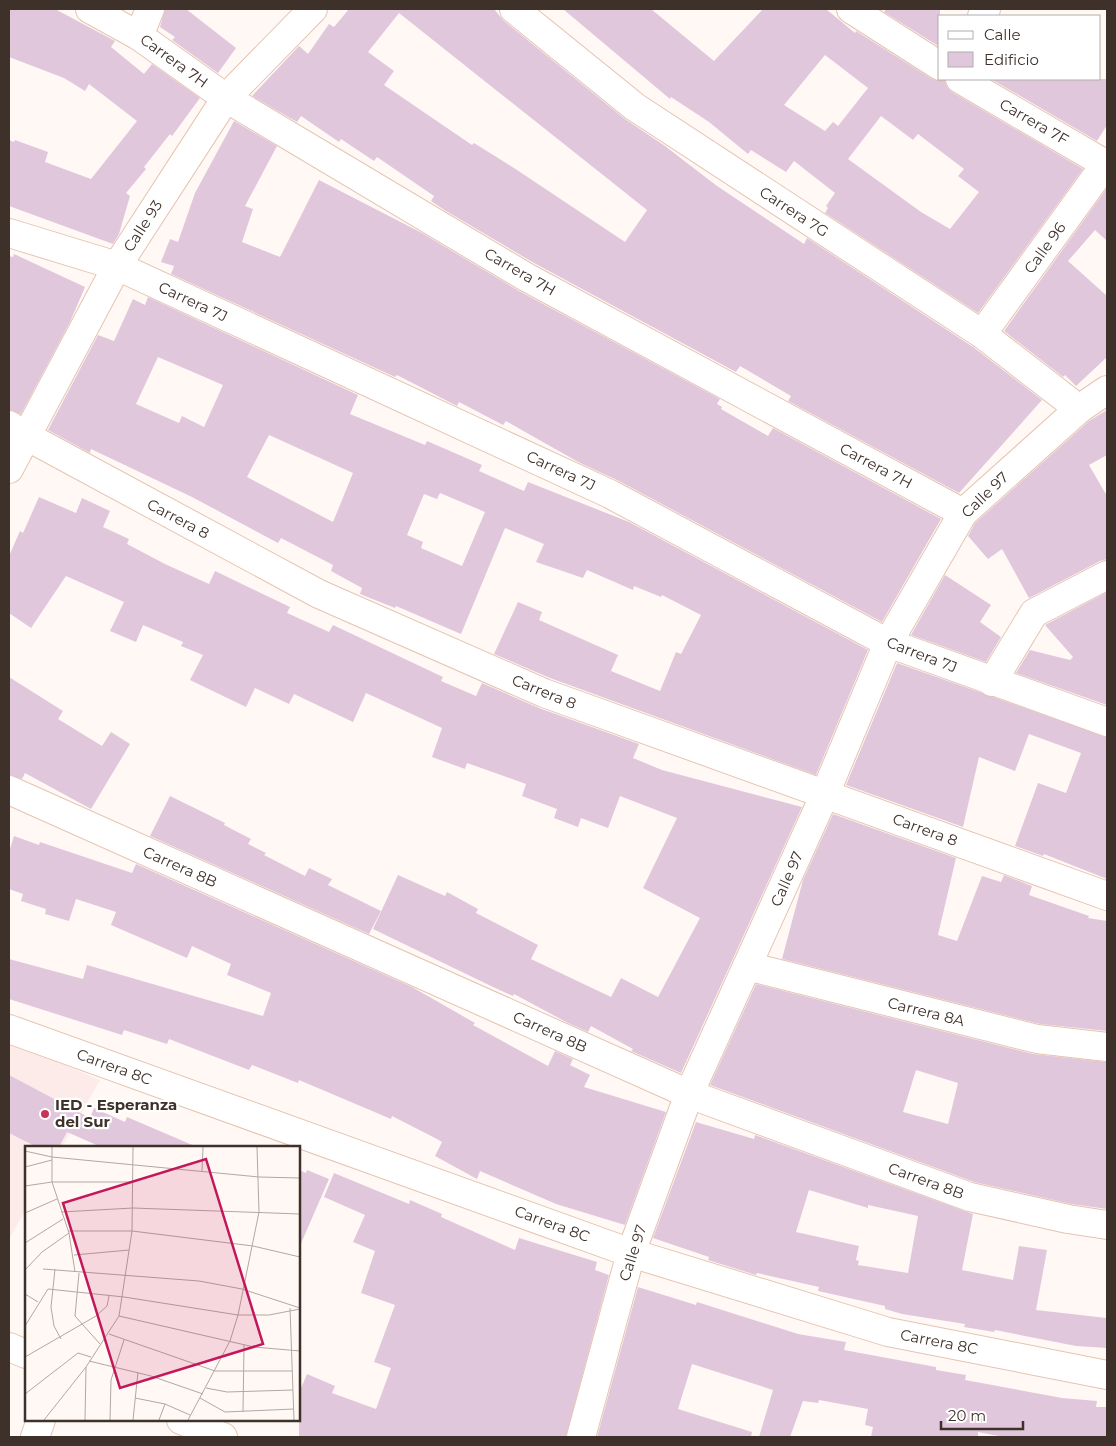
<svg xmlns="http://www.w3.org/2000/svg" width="1116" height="1446" font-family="Montserrat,sans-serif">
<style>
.education{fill:#fcebe9}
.building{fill:#e1c7dc;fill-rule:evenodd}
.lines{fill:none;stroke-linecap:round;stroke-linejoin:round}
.street-casing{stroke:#e5c4b1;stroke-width:30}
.street{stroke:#fff;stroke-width:28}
.poi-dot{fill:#c43556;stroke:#fff;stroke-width:2}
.labels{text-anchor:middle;stroke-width:4.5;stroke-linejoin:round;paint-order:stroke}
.street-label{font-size:15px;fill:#3e312a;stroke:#fff}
.poi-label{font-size:15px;font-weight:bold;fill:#3e312a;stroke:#fff;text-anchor:start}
.inset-road{fill:none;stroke:#b2a8a3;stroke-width:1}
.view{fill:#c2185b;fill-opacity:0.15;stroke:#c2185b;stroke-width:2.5}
.inset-edge{fill:none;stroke:#3e312a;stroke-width:2.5}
</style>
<rect width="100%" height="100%" fill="#fff8f4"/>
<path class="education" d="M9,1041L100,1080L62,1147H26V1209L9,1239Z"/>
<g class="building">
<path d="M9,9H55L115,41L111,47L144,74L152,64L200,98L172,136L170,134L144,167L146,169L126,193L130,196L119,234L113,244L9,206V140L14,142L15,140L48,152L45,162L91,179L137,121L89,84L85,91L64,78L9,57Z"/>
<path d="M165,9H186L236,48L218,73L172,40L175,37L160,27Z"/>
<path d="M349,9H494L504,21L625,119L665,146L717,186L804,244L807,238L973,347L1042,400L959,493L788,401L791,396L740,366L736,372L534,263L446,211L431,201L434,196L377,157L374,161L341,139L339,142L301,116L297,122L252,96L299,46L308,54L329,24L334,27ZM399,13L647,210L625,242L517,170L474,143L472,145L384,85L394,71L368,52Z"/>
<path d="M563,9H651L714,61L763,9H826L855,33L856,31L932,79L945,80L947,87L952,92L1083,169L978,313L825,213L828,208L826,206L835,193L794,161L786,172L751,150L748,154L709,122L671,97L670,99ZM825,55L868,88L838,126L833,122L825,131L784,105ZM881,116L913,140L918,134L964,169L958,176L979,192L950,229L921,212L848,159Z"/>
<path d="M886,9H940V47L884,12Z"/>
<path d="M991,79H1107V125L1097,141Z"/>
<path d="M234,121L277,146L245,206L253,209L242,242L280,257L319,180L422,233L519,291L720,399L717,404L722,407L721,409L768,436L773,428L941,519L882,622L617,480L580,463L506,421L503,425L459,402L457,406L397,375L395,377L171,274L174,266L161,262L170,239L178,242L195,193Z"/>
<path d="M1107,188V241L1095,230L1068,261L1107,296V357L1076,386L1065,375L1063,377L1004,331Z"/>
<path d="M14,254L85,287L70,322L21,414L9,410V256L13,257Z"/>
<path d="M148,297L358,395L350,414L425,445L427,441L457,454L482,465L479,471L524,491L528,482L629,522L868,650L816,775L550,678L494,654L518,602L542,612L539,620L618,655L611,671L660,691L676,652L681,654L701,615L662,595L661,597L634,586L633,590L587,570L583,578L536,562L544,544L505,528L461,634L396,606L395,608L360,594L362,588L331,571L333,565L281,538L278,543L192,497L91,449L90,453L48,430L98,335L114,341L133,299L145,305ZM158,357L223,385L204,427L182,416L179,423L136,404ZM269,435L353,473L333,522L247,477ZM440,493L485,512L462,566L421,548L423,542L407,535L424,494L437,499Z"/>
<path d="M1107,410V455L1089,465L1107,496V559L1100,561L1029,598L1002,549L988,559L968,536L975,523L1089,421Z"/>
<path d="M39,497L76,513L82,498L110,511L103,527L129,539L127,544L165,564L209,584L215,571L290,607L287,613L329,632L333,625L443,677L441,681L476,696L482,683L539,708L639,744L633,758L662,770L802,807L681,1073L631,1051L633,1049L591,1026L588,1032L568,1023L514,994L513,996L493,987L373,929L398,875L445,896L447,892L478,909L476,913L538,945L531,959L611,997L621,978L658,997L700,918L643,888L677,818L620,796L608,828L581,818L578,827L554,818L557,809L522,796L526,784L467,763L465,769L432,757L442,728L366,693L353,722L294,694L289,704L255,688L246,707L190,680L203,655L181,646L183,642L143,625L136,642L110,631L124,602L66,576L31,628L9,613V556L20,531L23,533Z"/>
<path d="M945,575L991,605L980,622L1001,637L986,662L911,635Z"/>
<path d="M1107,592V705L1016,673L1030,650L1070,660L1073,657L1045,625Z"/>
<path d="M897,663L1107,737V879L1044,854L1043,856L1015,846L1038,783L1066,793L1081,753L1029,734L1015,771L979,757L963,827L846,785Z"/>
<path d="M9,677L63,711L58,719L102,746L111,732L130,744L91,809L25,773L22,779L9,775Z"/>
<path d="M170,796L225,823L224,825L251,839L248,844L266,853L264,855L305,876L309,868L332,879L328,885L381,911L369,934L150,836Z"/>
<path d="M833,814L956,858L938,935L957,941L982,876L1001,882L1004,875L1032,886L1029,895L1089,916L1088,918L1107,921V1031L1040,1024L782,959L803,880Z"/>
<path d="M14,836L39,845L40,842L132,873L136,864L412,987L475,1023L473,1025L548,1066L555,1051L573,1059L570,1065L590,1075L584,1087L666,1112L625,1225L556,1204L480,1171L477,1179L435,1156L442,1142L437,1139L392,1116L391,1119L299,1080L298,1083L252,1065L249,1070L169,1039L167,1044L124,1030L122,1035L9,999V959L83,979L87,965L263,1016L271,993L227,975L231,964L192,946L187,958L111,925L116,912L76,899L69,921L45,914L46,909L21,901L23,894L9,889V852Z"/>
<path d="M756,984L1033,1054L1107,1062V1209L1071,1204L974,1182L710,1085ZM916,1070L958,1083L948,1124L903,1112Z"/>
<path d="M9,1075L90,1118L94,1108L125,1122L127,1117L197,1147H101L67,1132L59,1147H37L9,1133Z"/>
<path d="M696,1122L754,1139L755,1135L973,1214L962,1270L1013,1280L1019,1246L1047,1250L1036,1310L1107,1318V1348L1076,1346L995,1330L994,1332L964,1327L965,1324L902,1314L885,1309V1306L818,1291L819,1287L757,1273L756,1275L708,1260L709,1257L653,1238ZM809,1190L868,1208V1205L918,1216L908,1273L858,1265L859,1261L856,1260L859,1246L796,1232Z"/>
<path d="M299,1170L306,1173L307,1170L329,1179L299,1248Z"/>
<path d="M334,1173L409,1204L410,1200L442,1214L441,1217L515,1250L519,1238L597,1262L595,1270L609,1275L566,1437H299V1393L307,1374L335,1386L332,1393L376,1409L391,1368L374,1362L395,1305L361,1293L375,1251L353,1242L365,1215L324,1197Z"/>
<path d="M638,1287L696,1305L697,1302L798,1334L846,1342L844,1350L936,1367V1370L966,1375L965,1380L1062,1398L1097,1401L1096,1407H1107V1437H1004L978,1432V1437H871L873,1427L865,1425L868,1409L819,1400L818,1403L803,1401L790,1437H759L773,1390L692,1364L678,1409L752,1432L751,1437H597Z"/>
</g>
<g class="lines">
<defs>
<g id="street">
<path d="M90,9L139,36L226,98L526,277L963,513"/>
<path d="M514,9L635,107L982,334L1079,409"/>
<path d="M851,9L940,66"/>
<path d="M982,16L986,9"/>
<path d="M139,36L150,9"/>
<path d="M960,79L1107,165"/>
<path d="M9,233L117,266L610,494L888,643L1107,722"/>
<path d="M982,334L1107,162"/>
<path d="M9,425L28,437L319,594L544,693L1107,896"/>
<path d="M9,469L117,266L226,98L313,9"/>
<path d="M992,682L1034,613L1107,575"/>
<path d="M9,790L689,1094L970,1197L1068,1219L1107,1225"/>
<path d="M747,966L1037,1039L1107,1047"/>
<path d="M9,1029L631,1253L888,1332L1107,1375"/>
<path d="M9,1347L26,1354"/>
<path d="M181,1420L223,1437"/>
<path d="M35,1437L41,1420"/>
<path d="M581,1437L631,1253L689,1094L825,794L888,643L963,513L1079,409L1107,390"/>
</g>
</defs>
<use href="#street" class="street-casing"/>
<use href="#street" class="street"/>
</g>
<circle class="poi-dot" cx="45" cy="1114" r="5"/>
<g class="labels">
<g class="street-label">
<text transform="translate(174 61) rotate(36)" y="5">Carrera 7H</text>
<text transform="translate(1034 122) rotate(30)" y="5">Carrera 7F</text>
<text transform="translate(794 212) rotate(33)" y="5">Carrera 7G</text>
<text transform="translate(143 226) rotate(-57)" y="5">Calle 93</text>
<text transform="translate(1045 248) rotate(-54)" y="5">Calle 96</text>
<text transform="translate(520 272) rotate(30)" y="5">Carrera 7H</text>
<text transform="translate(193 302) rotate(25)" y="5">Carrera 7J</text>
<text transform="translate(876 466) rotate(28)" y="5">Carrera 7H</text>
<text transform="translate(561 471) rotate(25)" y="5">Carrera 7J</text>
<text transform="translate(985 495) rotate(-44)" y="5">Calle 97</text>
<text transform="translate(178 519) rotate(28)" y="5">Carrera 8</text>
<text transform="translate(922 655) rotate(21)" y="5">Carrera 7J</text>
<text transform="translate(544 692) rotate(22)" y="5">Carrera 8</text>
<text transform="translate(925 830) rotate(20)" y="5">Carrera 8</text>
<text transform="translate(180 867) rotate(24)" y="5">Carrera 8B</text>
<text transform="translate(787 879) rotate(-66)" y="5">Calle 97</text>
<text transform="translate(926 1012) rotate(14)" y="5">Carrera 8A</text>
<text transform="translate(550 1032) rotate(24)" y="5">Carrera 8B</text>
<text transform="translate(114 1067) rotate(20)" y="5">Carrera 8C</text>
<text transform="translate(926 1181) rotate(20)" y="5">Carrera 8B</text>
<text transform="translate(552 1224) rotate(20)" y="5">Carrera 8C</text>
<text transform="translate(633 1253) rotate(-72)" y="5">Calle 97</text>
<text transform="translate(939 1342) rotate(11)" y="5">Carrera 8C</text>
</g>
<g class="poi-label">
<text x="55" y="1110">IED - Esperanza<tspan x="55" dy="17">del Sur</tspan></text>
</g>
</g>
<g transform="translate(25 1146)">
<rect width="275" height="275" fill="#fff8f4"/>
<path class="inset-road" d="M27,1V36L44,87L50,126M0,5L27,11L234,31L275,32M0,21L27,14M177,25L178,1M0,40L27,36H107M36,66L108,62L275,68M0,67L32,53M43,85H107L228,100L275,111M0,97L38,73M49,109L104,104M18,123L174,135L217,143L275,162M30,123L26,161L29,180L36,193M0,124L17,106L44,87M54,127L50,170L75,198M0,148L13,156M265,162L269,274M94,170L229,201L275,205M0,180L23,143L99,151L213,169H244L275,163M84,188L190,225H268M0,211L71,170L82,160L84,150M64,215L126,230L178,248M181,242L202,246L268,244M0,248L53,207L66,211M110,252L140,258L165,269M175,252L200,266L269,263M218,266L219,199M19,274L61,221L94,170L107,85L108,1M60,274L61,221M85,274L86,234L99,194M108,274L113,226M134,274L140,258M163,274L205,195L213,169L234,66L232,1"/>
<path class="view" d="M181,13L238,198L95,242L38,57Z"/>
<rect width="275" height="275" class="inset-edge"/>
</g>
<rect width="1116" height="1446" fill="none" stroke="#3e312a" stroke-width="20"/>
<rect x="938" y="15" width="162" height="65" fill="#ffffff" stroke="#b2adaa"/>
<rect x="948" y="31" width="25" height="8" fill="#ffffff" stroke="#b2adaa"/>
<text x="984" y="40" font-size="15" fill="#3e312a">Calle</text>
<rect x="948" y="52" width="25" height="15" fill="#e1c7dc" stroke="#b2adaa"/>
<text x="984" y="65" font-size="15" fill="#3e312a">Edificio</text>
<path d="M941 1421v8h82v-8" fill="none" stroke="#3e312a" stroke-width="2.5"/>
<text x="948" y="1421" font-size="15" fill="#3e312a" stroke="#ffffff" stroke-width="4" paint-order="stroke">20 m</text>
</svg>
